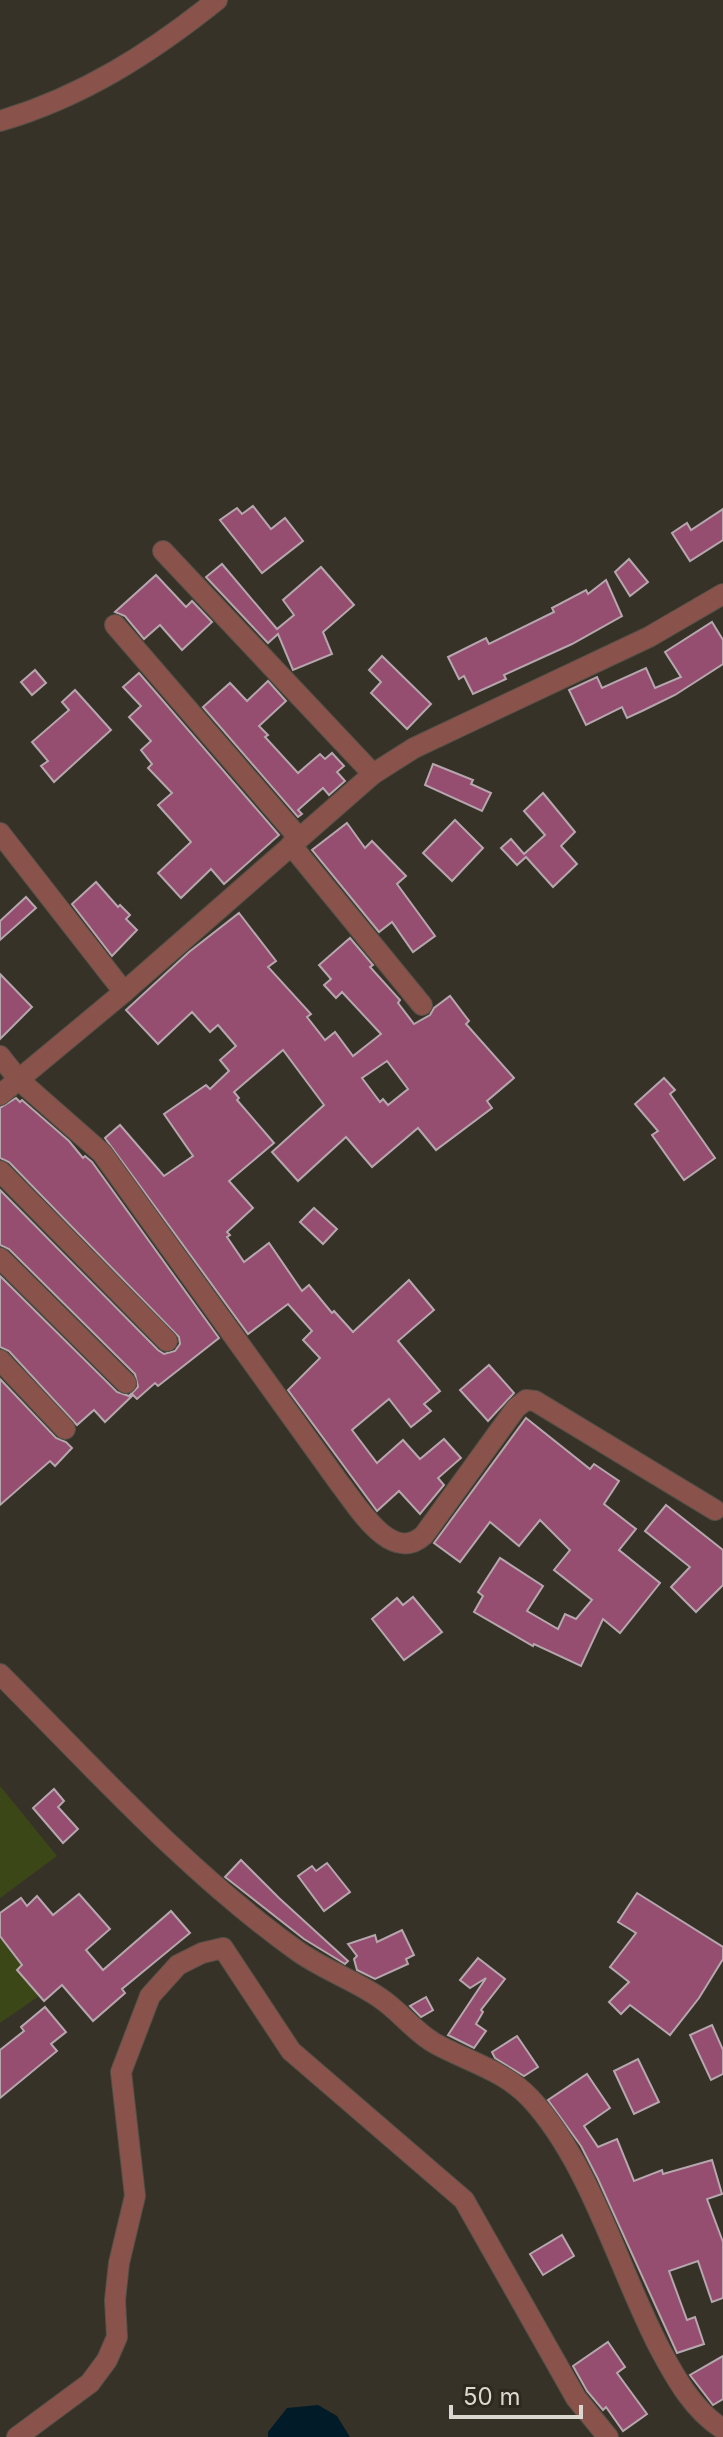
<svg xmlns="http://www.w3.org/2000/svg" width="723" height="2437" font-family="Inter,sans-serif">
<style>
.green{fill:#3c4718}
.water{fill:#011b28}
.building{fill:#954d70;stroke:#b5a7ad;stroke-width:2;fill-rule:evenodd}
.lines{fill:none;stroke-linecap:round;stroke-linejoin:round}
.minor-casing{stroke:#545046;stroke-width:22}
.minor{stroke:#89534c;stroke-width:20}
</style>
<rect width="100%" height="100%" fill="#373228"/>
<g class="green">
<path d="M0,1786L57,1856L0,1898Z"/>
<path d="M0,1935L42,1994L0,2023Z"/>
</g>
<path class="water" d="M318,2405L337,2416L350,2437H268V2432L287,2408Z"/>
<g class="building">
<path d="M253,506L271,529L285,518L303,541L262,573L220,520L237,508L242,514Z"/>
<path d="M723,509V540L690,561L672,533L687,523L691,530Z"/>
<path d="M629,559L648,582L630,596L615,572Z"/>
<path d="M222,564L277,629L294,615L283,600L321,567L354,605L323,632L332,654L293,670L278,634L268,643L206,577Z"/>
<path d="M156,575L186,607L192,601L212,622L182,650L160,625L144,639L125,616L115,612Z"/>
<path d="M606,580L622,616L572,644L504,675L506,679L473,694L464,676L459,679L448,657L486,638L489,644L554,612L552,608L586,590L588,594Z"/>
<path d="M712,622L723,640V664L675,695L642,711L627,718L622,707L586,725L569,690L597,677L602,688L646,668L655,688L681,677L665,652Z"/>
<path d="M382,656L431,704L407,729L371,693L381,682L369,670Z"/>
<path d="M35,670L46,683L32,695L21,682Z"/>
<path d="M139,673L279,835L224,884L211,869L181,898L158,873L191,842L158,805L172,793L148,768L152,764L141,750L151,741L129,717L141,706L123,687Z"/>
<path d="M268,681L286,701L259,726L268,735L265,737L298,773L320,754L325,759L332,753L344,766L337,772L345,781L329,795L323,788L298,810L302,814L298,817L203,707L230,683L247,701Z"/>
<path d="M75,690L111,730L54,782L41,766L48,761L32,742L69,710L62,702Z"/>
<path d="M433,764L473,780L471,784L491,793L482,811L425,785Z"/>
<path d="M543,793L575,832L561,846L577,864L553,887L526,857L517,865L501,848L511,839L524,854L545,835L524,811Z"/>
<path d="M455,820L483,848L452,881L423,853Z"/>
<path d="M347,823L365,848L372,841L406,876L397,884L435,936L413,952L392,922L379,932L312,850Z"/>
<path d="M96,882L118,907L120,905L130,915L126,919L137,930L112,956L72,904Z"/>
<path d="M26,897L36,908L0,940V921Z"/>
<path d="M239,913L276,961L268,967L311,1014L307,1017L325,1040L335,1032L353,1056L381,1034L342,992L336,998L324,985L331,979L319,965L350,938L373,965L370,967L400,1000L398,1003L414,1024L430,1015L434,1008L450,996L469,1021L466,1024L514,1078L487,1101L492,1108L436,1150L418,1128L372,1167L346,1137L298,1181L272,1152L324,1105L283,1050L234,1092L239,1098L237,1100L274,1143L229,1181L253,1208L227,1232L230,1235L227,1237L244,1262L269,1243L302,1291L309,1285L332,1313L334,1311L353,1332L409,1280L434,1310L398,1341L440,1391L424,1404L431,1411L411,1427L389,1399L352,1430L377,1463L403,1440L420,1459L444,1439L461,1458L438,1478L444,1485L420,1514L399,1491L377,1511L288,1390L320,1358L303,1340L312,1331L288,1304L248,1334L105,1138L120,1125L164,1176L193,1156L164,1114L206,1085L210,1089L229,1071L220,1060L236,1046L218,1025L210,1032L192,1012L158,1044L126,1010L189,952ZM387,1061L408,1089L388,1105L383,1099L380,1102L362,1078Z"/>
<path d="M0,974L32,1007L0,1039Z"/>
<path d="M664,1078L675,1090L670,1094L715,1158L684,1180L652,1135L658,1131L635,1104Z"/>
<path d="M16,1098L20,1102L22,1100L69,1141L83,1158L85,1156L92,1162L219,1338L158,1386L155,1383L137,1399L133,1395L105,1422L94,1410L77,1425L9,1351L0,1347V1276L117,1392L129,1396L138,1387L135,1374L9,1249L0,1245V1190L158,1350L164,1354L175,1351L180,1344L179,1337L9,1162L0,1158V1108Z"/>
<path d="M314,1208L337,1229L323,1244L300,1222Z"/>
<path d="M489,1365L514,1393L488,1421L460,1390Z"/>
<path d="M0,1379L56,1438L66,1442L72,1448L55,1466L50,1461L0,1505Z"/>
<path d="M526,1418L590,1469L594,1464L619,1481L604,1504L636,1529L619,1550L660,1583L620,1633L603,1619L581,1666L534,1644L533,1646L474,1612L483,1596L478,1592L500,1558L543,1586L527,1611L558,1629L565,1614L576,1619L592,1600L554,1570L570,1550L540,1520L519,1546L490,1522L460,1562L434,1543Z"/>
<path d="M666,1505L723,1550V1585L696,1612L671,1587L690,1567L645,1531Z"/>
<path d="M413,1597L442,1632L404,1660L372,1619L397,1598L403,1605Z"/>
<path d="M54,1789L64,1801L58,1807L78,1829L63,1843L33,1808Z"/>
<path d="M241,1860L279,1898L348,1961L345,1964L304,1939L225,1877Z"/>
<path d="M327,1863L350,1892L324,1911L298,1876L312,1866L316,1871Z"/>
<path d="M637,1893L723,1947V1959L699,1998L670,2035L630,2005L621,2014L609,2002L629,1982L610,1967L636,1933L618,1922Z"/>
<path d="M79,1894L110,1929L86,1950L103,1970L171,1911L190,1933L122,1989L125,1993L93,2021L62,1985L44,2001L17,1970L22,1965L0,1936V1913L21,1898L27,1906L37,1896L53,1915Z"/>
<path d="M402,1930L414,1955L406,1959L408,1964L375,1979L357,1970L354,1959L357,1956L348,1944L375,1935L377,1942Z"/>
<path d="M478,1958L505,1979L481,2010L483,2012L476,2024L486,2031L474,2048L448,2035L486,1978L470,1988L460,1980Z"/>
<path d="M426,1997L433,2010L421,2017L410,2006Z"/>
<path d="M45,2007L66,2032L51,2044L57,2051L0,2098V2050L24,2031L21,2027Z"/>
<path d="M712,2025L723,2050V2074L711,2080L690,2035Z"/>
<path d="M517,2036L538,2067L524,2076L495,2058L492,2052Z"/>
<path d="M638,2059L659,2102L634,2114L614,2071Z"/>
<path d="M587,2074L610,2108L584,2126L598,2147L617,2139L634,2181L662,2170L663,2174L712,2160L722,2194L707,2199L723,2242V2298L712,2302L698,2261L669,2271L687,2320L695,2317L704,2344L677,2353L598,2179L581,2146L548,2100Z"/>
<path d="M562,2235L574,2256L543,2275L530,2254Z"/>
<path d="M608,2342L625,2367L617,2373L647,2414L623,2431L606,2407L603,2410L587,2391L573,2366Z"/>
<path d="M723,2356V2399L713,2405L690,2375Z"/>
</g>
<g class="lines">
<defs>
<g id="minor">
<path d="M0,121C82,97 151,53 217,0"/>
<path d="M163,551L373,774"/>
<path d="M115,625L299,838"/>
<path d="M0,833L124,992"/>
<path d="M291,845L422,1005"/>
<path d="M0,1056L19,1080L102,1153L340,1484C358,1507 392,1565 424,1535L516,1408L526,1400L535,1401L715,1510"/>
<path d="M0,1095L124,992L373,774L414,748L649,637L723,594"/>
<path d="M0,1171L167,1341"/>
<path d="M0,1258L126,1383"/>
<path d="M0,1360L65,1429"/>
<path d="M0,1674C95,1769 186,1871 296,1950C322,1969 354,1980 380,1998C400,2011 415,2033 436,2044C467,2061 505,2071 530,2098C590,2162 619,2271 660,2349C676,2379 694,2411 723,2429"/>
<path d="M17,2437L90,2383L107,2360L117,2337L115,2300L119,2263L135,2196L121,2072L150,1996L178,1965L202,1953L223,1948L291,2051L464,2200L576,2398L608,2437"/>
</g>
</defs>
<use href="#minor" class="minor-casing"/>
<use href="#minor" class="minor"/>
</g>
<path d="M451 2405v12h130v-12" fill="none" stroke="#dad7d0" stroke-width="4"/>
<text x="463" y="2405" font-size="24" fill="#dad7d0" stroke="#2d291f" stroke-width="6" paint-order="stroke">50 m</text>
</svg>
